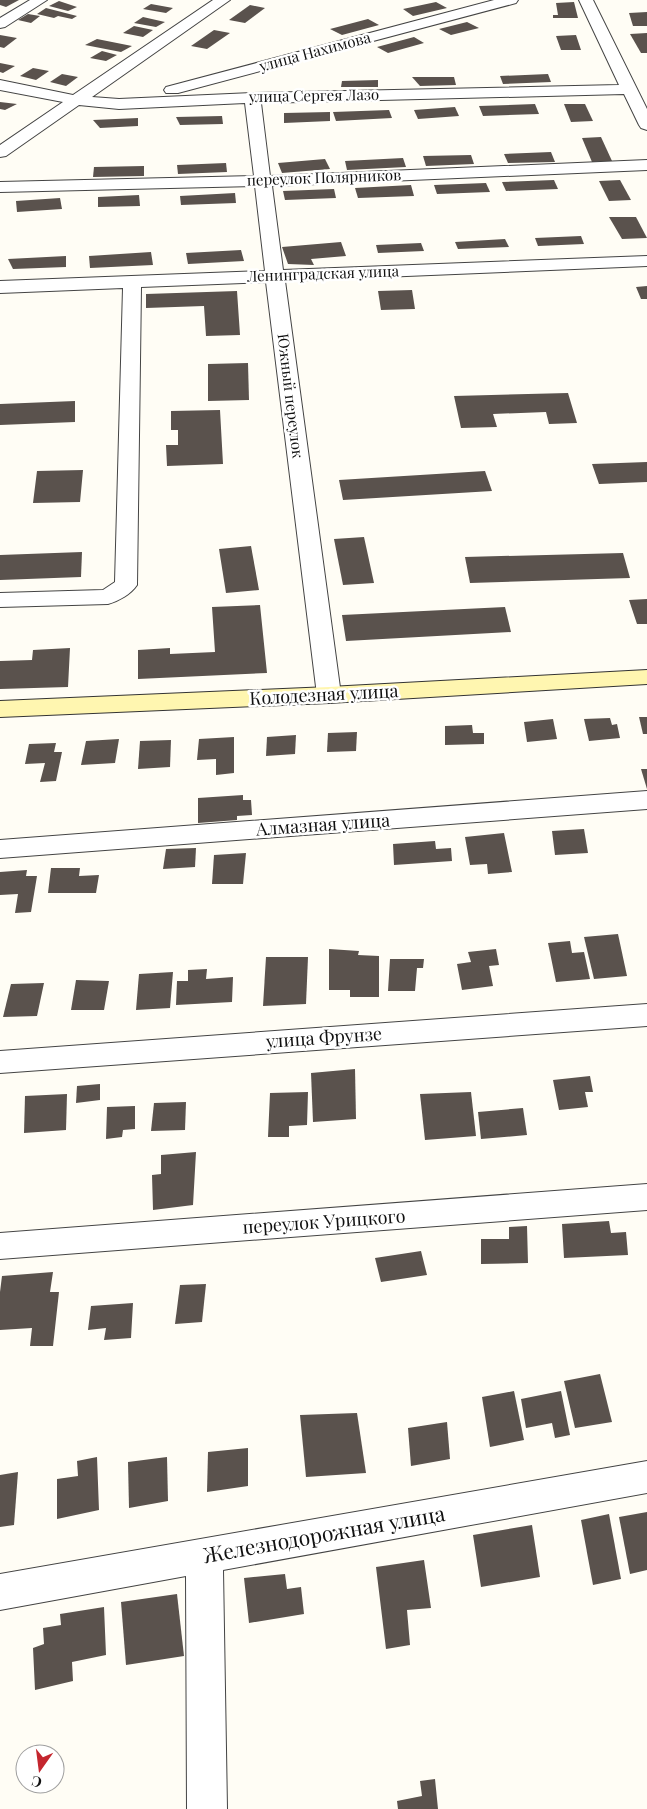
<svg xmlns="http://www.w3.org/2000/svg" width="647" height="1809" font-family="'Playfair Display',serif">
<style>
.building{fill:#5a524d}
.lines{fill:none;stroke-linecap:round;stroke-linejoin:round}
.street-casing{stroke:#444;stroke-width:2}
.secondary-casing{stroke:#333;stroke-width:2}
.street{fill:#fff;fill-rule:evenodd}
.secondary{fill:#fff6b0;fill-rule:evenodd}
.labels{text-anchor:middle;stroke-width:5;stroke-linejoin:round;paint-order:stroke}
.far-street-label{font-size:15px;fill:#111;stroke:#fff}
.street-label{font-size:18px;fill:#111;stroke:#fff}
.near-street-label{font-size:21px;fill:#111;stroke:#fff}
</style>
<rect width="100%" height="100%" fill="#fffdf5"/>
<g class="building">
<path d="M0,0H19L6,7L0,5Z"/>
<path d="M59,1L77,7L68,11L49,6Z"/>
<path d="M436,2L447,8L413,16L403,9Z"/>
<path d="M574,2L578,18H553V15H558L556,3Z"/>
<path d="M151,4L173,8L166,13L143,9Z"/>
<path d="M250,5L265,8L245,23L229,20Z"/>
<path d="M46,8L77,16L72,19L58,16L54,18L37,14Z"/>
<path d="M647,12V26H633L629,13Z"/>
<path d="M28,14L40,16L31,23L18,20Z"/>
<path d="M143,17L165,22L156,27L134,23Z"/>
<path d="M368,19L379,25L342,35L330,29Z"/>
<path d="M467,22L479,28L451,35L439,29Z"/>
<path d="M134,26L153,30L143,37L123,33Z"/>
<path d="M214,30L230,33L207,49L191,46Z"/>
<path d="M647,33V53H641L630,34Z"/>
<path d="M0,35L17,38L4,48L0,47Z"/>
<path d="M576,35L581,50H561L556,36Z"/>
<path d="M414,37L424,43L388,53L377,47Z"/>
<path d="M97,39L132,46L121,52L85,45Z"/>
<path d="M102,51L117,55L106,61L90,58Z"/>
<path d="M0,63L15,66L3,73L0,72Z"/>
<path d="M33,68L49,71L36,80L20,76Z"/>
<path d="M62,74L78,77L66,86L50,82Z"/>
<path d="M548,74L551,82L503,84L500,76Z"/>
<path d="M412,77H454L456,85L420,86Z"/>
<path d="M378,80V87H341L342,81Z"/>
<path d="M0,102L17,104L5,110L0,109Z"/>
<path d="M535,104L539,114L483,116L479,106Z"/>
<path d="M564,104H585L593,121L571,122Z"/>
<path d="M455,107L459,116L418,119L414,110Z"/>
<path d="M389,110L392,118L336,121L333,112Z"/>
<path d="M330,112V121L284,123V113Z"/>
<path d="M222,116L223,124L180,125L176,117Z"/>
<path d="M138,118V126L100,128L93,120Z"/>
<path d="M601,137L612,161L592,162L582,138Z"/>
<path d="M551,152L555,162L508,163L504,154Z"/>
<path d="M471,155L474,164L426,166L423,156Z"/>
<path d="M403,158L406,167L347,170L345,161Z"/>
<path d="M325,159L330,169L282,173L278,163Z"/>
<path d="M226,163L227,172L178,174L177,165Z"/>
<path d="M144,166V176L93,177L94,167Z"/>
<path d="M554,180L558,189L506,191L502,182Z"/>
<path d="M620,180L631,200L609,201L599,181Z"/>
<path d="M486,183L490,192L437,194L434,185Z"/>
<path d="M411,185L414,196L358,198L355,188Z"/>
<path d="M334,189L336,198L285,200L283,191Z"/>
<path d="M235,193L236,203L181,205L180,196Z"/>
<path d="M139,195L140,206L98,207V197Z"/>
<path d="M60,198L62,209L17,212L16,201Z"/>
<path d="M609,217H636L647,238L622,239Z"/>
<path d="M581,236L584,244L538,246L535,238Z"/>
<path d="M505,239L509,247L458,249L455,242Z"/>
<path d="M341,242L346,256L311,259L314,265L288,264L282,247Z"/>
<path d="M421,243L424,251L378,253L376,245Z"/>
<path d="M241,250L244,261L188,264L186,253Z"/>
<path d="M151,252L153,265L90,268L89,256Z"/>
<path d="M66,256V267L13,269L8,259Z"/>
<path d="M647,286V299H641L636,287Z"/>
<path d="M412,290L415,309L381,310L378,291Z"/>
<path d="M237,291L240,335L206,336L204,306L146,308V294Z"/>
<path d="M248,363L249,400L208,401V364Z"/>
<path d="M568,393L577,423L549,424L546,412L493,414L497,427L461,428L454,396Z"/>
<path d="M75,401V422L0,425V404Z"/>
<path d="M220,410L223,464L167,466L166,445H178V430H171V411Z"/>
<path d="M647,462V482L599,484L592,464Z"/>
<path d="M83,470L80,502L33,503L37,471Z"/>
<path d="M485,471L492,491L343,500L339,480Z"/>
<path d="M364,537L374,583L343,585L334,539Z"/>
<path d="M251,546L259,590L226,593L219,549Z"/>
<path d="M82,552L81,577L0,580V555Z"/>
<path d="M623,553L630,578L470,583L465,557Z"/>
<path d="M647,599V624H637L629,600Z"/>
<path d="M260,605L267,673L138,679V650L170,648V654L215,652L212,607Z"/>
<path d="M505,607L511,632L346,641L342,615Z"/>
<path d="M70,648L68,687L0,689V661L32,660L33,650Z"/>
<path d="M639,717H647V734H643Z"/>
<path d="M610,718L612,725L617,724L620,738L589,741L584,719Z"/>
<path d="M553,719L557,739L527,742L524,722Z"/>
<path d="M472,725L473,733H484V744L445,745V726Z"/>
<path d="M357,732L356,751L327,752L328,733Z"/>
<path d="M296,735L295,754L266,756L267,737Z"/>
<path d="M234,737V773L216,775V759L197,760L199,739Z"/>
<path d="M119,739L115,763L81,765L86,741Z"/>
<path d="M171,740L170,767L138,769L140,741Z"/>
<path d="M56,743L54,752H62L56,781L40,782L45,763L25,764L29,744Z"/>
<path d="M641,769H647V789Z"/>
<path d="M243,795V800H251L252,815L237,816V820L198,823V798Z"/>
<path d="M584,829L588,853L555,855L552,831Z"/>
<path d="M504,833L512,872L488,874L487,864L470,865L465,837Z"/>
<path d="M435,841L436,849L451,848L452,861L394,865L393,844Z"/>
<path d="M196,848L195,867L163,869L166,849Z"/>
<path d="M246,853L243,884H212L214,855Z"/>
<path d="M51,868H80L79,876L99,875L96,893H48Z"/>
<path d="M27,870L26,876H37L31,912L15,913L18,894L0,895V872Z"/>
<path d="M618,934L627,976L594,979L584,937Z"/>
<path d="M570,941L572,953L584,952L590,979L556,982L548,943Z"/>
<path d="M329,949L359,951L358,955L379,956V997H350V990H329Z"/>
<path d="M496,949L499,965L489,966L493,986L462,990L457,964L471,962L468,952Z"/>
<path d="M266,957H308L306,1004L263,1006Z"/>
<path d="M390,959H424L423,968H417L415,991H388Z"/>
<path d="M207,969L206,979L233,977L232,1002L176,1005L177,981H188V970Z"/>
<path d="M173,972L170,1008L136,1010L139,974Z"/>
<path d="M76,980L109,981L104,1010H71Z"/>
<path d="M44,983L37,1016L3,1017L11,984Z"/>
<path d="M355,1069L356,1119L313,1122L311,1073Z"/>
<path d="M590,1076L593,1092H585L588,1107L559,1110L553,1080Z"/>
<path d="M100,1084V1100L76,1103L77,1086Z"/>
<path d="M308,1092L307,1125L289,1126V1137H268L270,1093Z"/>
<path d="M471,1092L476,1136L425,1140L420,1094Z"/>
<path d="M67,1094L66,1130L24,1133L25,1096Z"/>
<path d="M186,1102L185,1130L151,1131L154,1103Z"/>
<path d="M135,1106V1129L123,1130L122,1137L106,1139L107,1107Z"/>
<path d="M523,1108L527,1135L481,1139L478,1112Z"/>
<path d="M196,1152L193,1205L153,1210L152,1175L161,1174V1155Z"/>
<path d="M609,1221L611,1233L626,1232L628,1255L564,1258L562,1224Z"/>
<path d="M527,1226L528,1263L481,1264V1239H509V1227Z"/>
<path d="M421,1251L427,1275L381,1282L375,1258Z"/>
<path d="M53,1272L50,1292H59L53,1346H30L32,1328L0,1330V1292L2,1276Z"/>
<path d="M206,1284L202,1322L175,1324L180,1285Z"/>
<path d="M133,1303L131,1338L104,1340L106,1328L88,1330L91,1306Z"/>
<path d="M600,1374L612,1422L575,1428L564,1381Z"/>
<path d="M514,1391L524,1440L490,1447L482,1397Z"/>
<path d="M561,1391L570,1435L555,1438L552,1423L526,1428L521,1399Z"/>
<path d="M357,1413L366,1473L306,1477L300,1415Z"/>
<path d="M447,1422L450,1459L411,1466L408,1428Z"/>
<path d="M248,1448V1486L207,1492L208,1452Z"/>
<path d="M97,1457L99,1510L57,1519V1479L78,1476L77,1461Z"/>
<path d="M167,1457L168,1501L129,1508L128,1462Z"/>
<path d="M18,1472L14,1525L0,1527V1475Z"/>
<path d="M647,1512V1570L630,1574L619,1517Z"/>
<path d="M609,1514L621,1579L593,1585L581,1520Z"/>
<path d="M532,1525L540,1577L481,1587L473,1535Z"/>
<path d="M424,1560L431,1608L407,1610L410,1645L386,1649L376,1567Z"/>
<path d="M285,1574L287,1589L301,1587L304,1614L249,1623L244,1578Z"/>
<path d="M177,1594L184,1656L126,1665L121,1602Z"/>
<path d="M104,1607L106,1655L72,1662L73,1681L35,1690L33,1648L44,1644L43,1628L61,1625L60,1614Z"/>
<path d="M435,1779L438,1809H398L397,1801L422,1796L420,1781Z"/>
</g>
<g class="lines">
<defs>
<g id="street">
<path d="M30,0H47L5,27L0,28V18Z"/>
<path d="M213,0H230L92,97L119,99L252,93L619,85L579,0H593L647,109V130L641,128L639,125L624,94L261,103L270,176L647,160V170L272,186L283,270L647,256V266L285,281L341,695L338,700L329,703L320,700L317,695L266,282L141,287L137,585C131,594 119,601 108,604L0,607V593L103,590L115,582L123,288L0,293V281L265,271L255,186L0,192V182L254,176L245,103L119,109L79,105L6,156L0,157V145L63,102L0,90V80L73,95Z"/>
<path d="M494,0H518L516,3L178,93H166L164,90L166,87Z"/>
<path d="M647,791V809L0,858V840Z"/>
<path d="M647,1004V1026L0,1073V1051Z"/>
<path d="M647,1184V1210L0,1259V1233Z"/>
<path d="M647,1461V1493L223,1570L227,1809H187L186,1576L0,1610V1574Z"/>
</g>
<path id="secondary" d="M647,670V684L329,703L0,717V701L329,687Z"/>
</defs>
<use href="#street" class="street-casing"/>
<use href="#secondary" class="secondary-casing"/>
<use href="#street" class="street"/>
<use href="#secondary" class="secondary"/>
</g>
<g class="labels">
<g class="far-street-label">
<text transform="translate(315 52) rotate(-15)" y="5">улица Нахимова</text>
<text transform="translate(314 96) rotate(-1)" y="5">улица Сергея Лазо</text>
<text transform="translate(324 178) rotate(-2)" y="5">переулок Полярников</text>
<text transform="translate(323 274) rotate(-2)" y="5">Ленинградская улица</text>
<text transform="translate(290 396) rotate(83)" y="5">Южный переулок</text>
</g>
<g class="street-label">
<text transform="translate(324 695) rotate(-3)" y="6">Колодезная улица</text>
<text transform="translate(323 825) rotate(-4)" y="6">Алмазная улица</text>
<text transform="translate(324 1038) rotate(-4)" y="6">улица Фрунзе</text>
<text transform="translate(324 1222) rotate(-4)" y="6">переулок Урицкого</text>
</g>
<g class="near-street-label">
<text transform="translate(324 1535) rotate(-10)" y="7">Железнодорожная улица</text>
</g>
</g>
<g transform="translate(40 1769) rotate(194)"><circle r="24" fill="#ffffff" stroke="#a0a0a0"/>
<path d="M0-4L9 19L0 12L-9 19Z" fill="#c4262e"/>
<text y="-8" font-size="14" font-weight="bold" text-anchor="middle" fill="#111111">С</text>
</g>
</svg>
